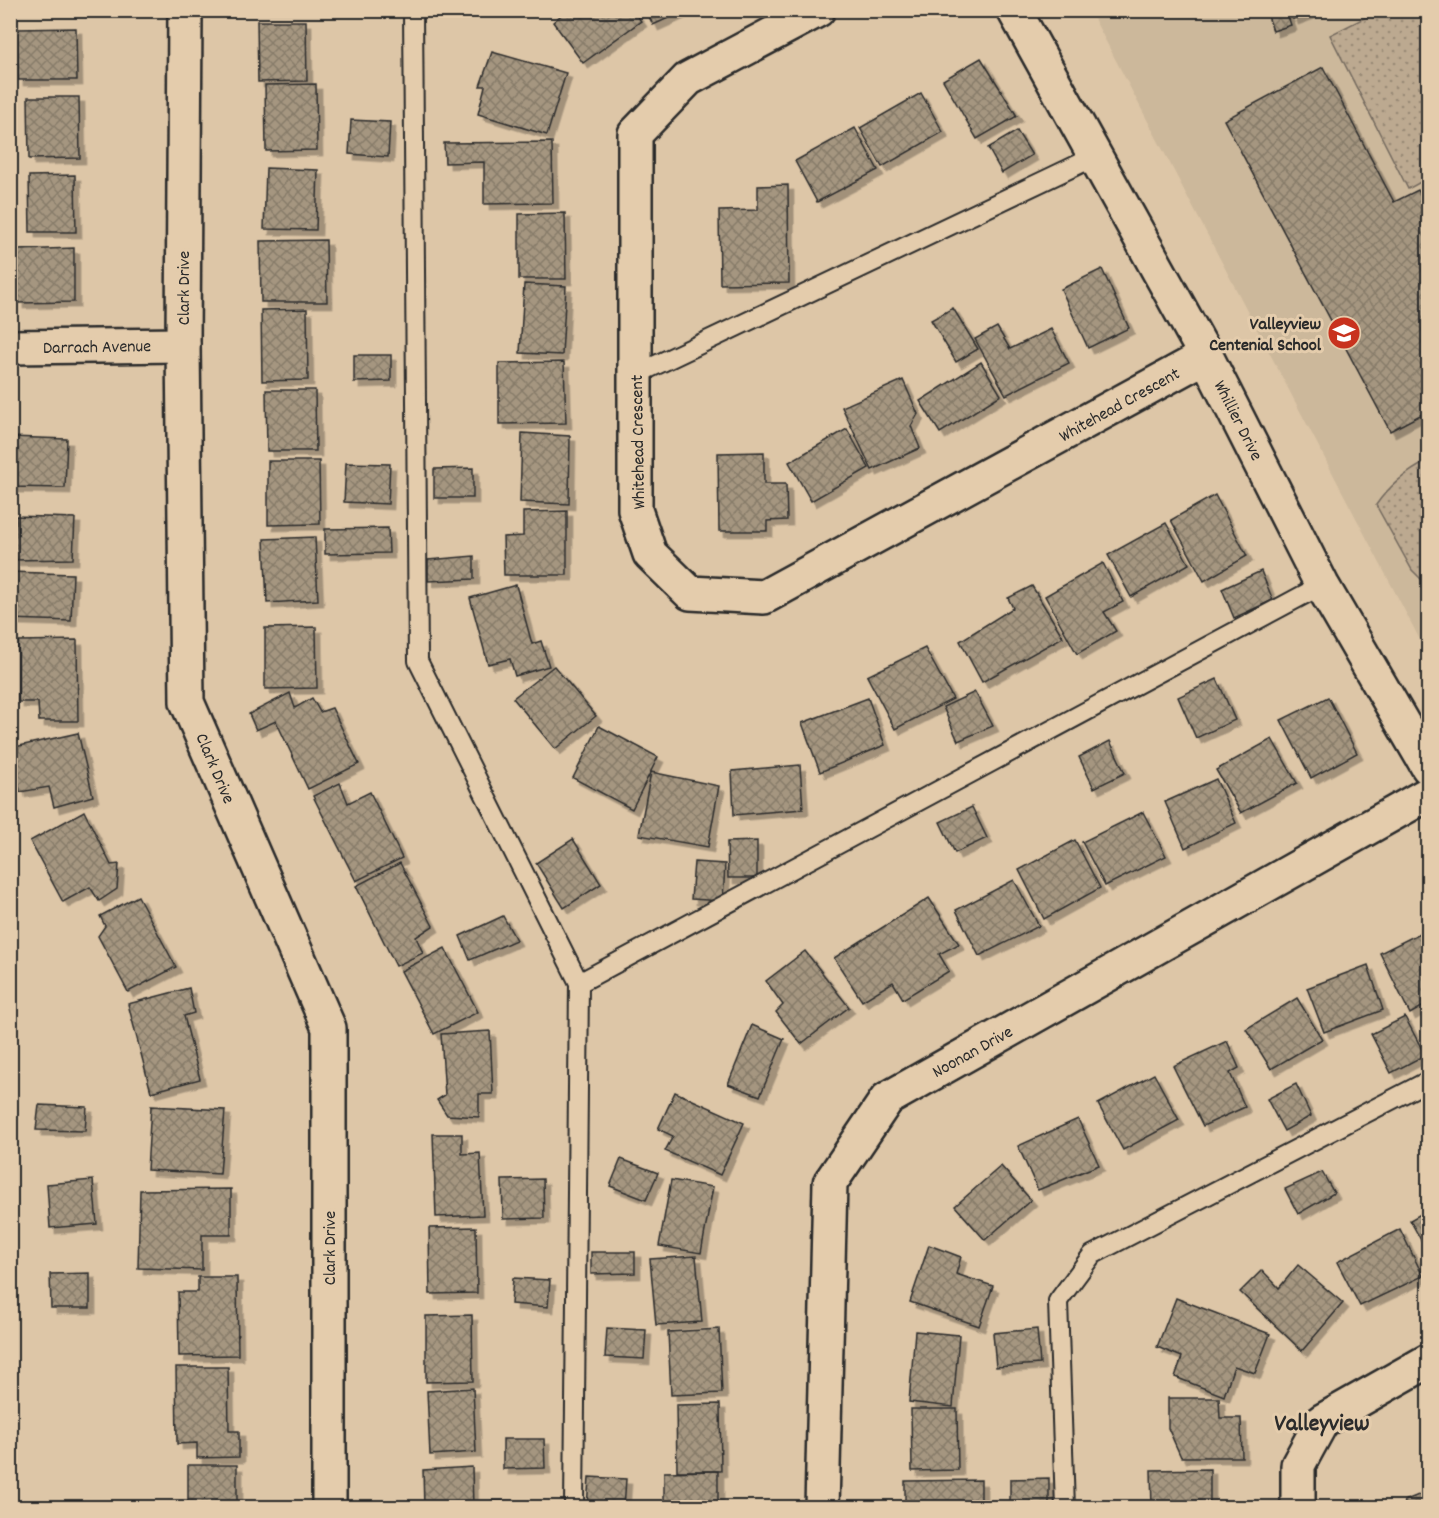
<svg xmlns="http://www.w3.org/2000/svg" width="1439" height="1518" font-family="Dekko,sans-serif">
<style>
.built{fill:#ccb89b}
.park{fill:url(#park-dots);stroke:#746a5e;stroke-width:1.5}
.building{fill:url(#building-cross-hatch);stroke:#2b2b2b;stroke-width:1.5;filter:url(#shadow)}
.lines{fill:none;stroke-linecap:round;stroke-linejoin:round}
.lane-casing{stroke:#2b2b2b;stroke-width:22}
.street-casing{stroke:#2b2b2b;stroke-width:38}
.lane{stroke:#e4ccac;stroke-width:18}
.street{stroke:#e4ccac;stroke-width:33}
.labels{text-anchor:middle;stroke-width:6;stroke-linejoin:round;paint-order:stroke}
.street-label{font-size:18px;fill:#2b2b2b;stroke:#e4ccac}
.poi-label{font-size:18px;font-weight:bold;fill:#2b2b2b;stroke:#e4ccac;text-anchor:end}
.district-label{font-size:24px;font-weight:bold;fill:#2b2b2b;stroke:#e4ccac}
</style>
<defs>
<pattern id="park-dots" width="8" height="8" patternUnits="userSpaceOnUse" patternTransform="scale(1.5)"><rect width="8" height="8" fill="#bca990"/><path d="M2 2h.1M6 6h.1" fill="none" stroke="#998a76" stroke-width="1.8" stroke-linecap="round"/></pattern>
<pattern id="building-cross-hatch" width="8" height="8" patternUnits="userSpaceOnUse" patternTransform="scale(1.5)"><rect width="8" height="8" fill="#a59680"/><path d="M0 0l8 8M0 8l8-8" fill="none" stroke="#877b69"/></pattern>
<filter id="shadow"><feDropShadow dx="5.5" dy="5.5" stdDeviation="0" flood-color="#0004"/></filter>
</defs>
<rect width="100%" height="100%" fill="#ddc6a7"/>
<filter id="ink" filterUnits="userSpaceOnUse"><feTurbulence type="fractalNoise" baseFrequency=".0167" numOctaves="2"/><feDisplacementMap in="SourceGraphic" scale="12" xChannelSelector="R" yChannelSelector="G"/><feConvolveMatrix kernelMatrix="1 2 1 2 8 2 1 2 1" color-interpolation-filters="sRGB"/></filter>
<g filter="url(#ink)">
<path class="built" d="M1090,11H1428V655Z"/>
<g class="park">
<path d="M1378,11H1428V178L1408,189L1330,35Z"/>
<path d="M1428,461V586L1412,570L1376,505C1389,486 1408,471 1428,461Z"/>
</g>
<g class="building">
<path d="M567,10H633L641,21L583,63L553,22Z"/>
<path d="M646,10H686L653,25Z"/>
<path d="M1266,10H1286L1291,25L1273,31Z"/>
<path d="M1290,10H1312V12L1293,19Z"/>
<path d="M257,21H306L307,81L258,82Z"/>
<path d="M76,28L77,80H18L17,29Z"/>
<path d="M492,52L566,73L547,135L478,114L485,86H480Z"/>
<path d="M981,58L1017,116L977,139L943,80Z"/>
<path d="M1323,67L1394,202L1418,190L1428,210V411L1390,431L1224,120Z"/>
<path d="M316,84L317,150L266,151L265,85Z"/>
<path d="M921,93L943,132L882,167L860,128Z"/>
<path d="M28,97H79L80,158L29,159Z"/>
<path d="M351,120L390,122L388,157L349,154Z"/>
<path d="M855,128L878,170L817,202L795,161Z"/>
<path d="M1017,131L1032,155L1002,173L988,148Z"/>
<path d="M552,142L553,203L484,204V162L445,163L444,143Z"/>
<path d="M266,168L318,170L316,230L264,229Z"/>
<path d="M75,175L76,232H30L29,176Z"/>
<path d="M788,185L789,283L720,284L719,211L758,210V186Z"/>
<path d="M565,213L566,279H519V214Z"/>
<path d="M326,240L327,302H261L260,241Z"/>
<path d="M74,248V302L18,303L17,250Z"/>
<path d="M1102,269L1129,328L1088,348L1061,289Z"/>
<path d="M524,284L566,286L562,355L520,353Z"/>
<path d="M953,308L978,349L956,362L931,320Z"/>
<path d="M307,309L308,380L262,381L261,310Z"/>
<path d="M997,327L1010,349L1051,329L1069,363L1006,395L975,339Z"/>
<path d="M354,355H391V381L354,382Z"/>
<path d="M564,362L566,423L499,424V363Z"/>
<path d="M981,362L1001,395L940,433L920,401Z"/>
<path d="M903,380L918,414L911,426L920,448L872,470L842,407Z"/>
<path d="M266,390H315L316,451H267Z"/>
<path d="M847,429L869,468L811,501L789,462Z"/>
<path d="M522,433L570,436L569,504L520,502Z"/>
<path d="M10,437L67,439L65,488L10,487Z"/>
<path d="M764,452V484H786L787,520L767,521V531H719L718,453Z"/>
<path d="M268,461H319L320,524L268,525Z"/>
<path d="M346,463L390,464L388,504L344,502Z"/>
<path d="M473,468V498H434V469Z"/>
<path d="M1215,495L1247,556L1204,581L1171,520Z"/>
<path d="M567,511V575H504L503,537L523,536V512Z"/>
<path d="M16,516L75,518L73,559L14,560Z"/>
<path d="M1166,523L1189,564L1131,597L1108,555Z"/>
<path d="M388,528L389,553L325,554V529Z"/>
<path d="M315,537L318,600L267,603L264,539Z"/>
<path d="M474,556V579L428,581V560Z"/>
<path d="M1103,563L1123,602L1104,612L1116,631L1077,654L1045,596Z"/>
<path d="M1261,571L1273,600L1234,618L1222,589Z"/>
<path d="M10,572L73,574L71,621L10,619Z"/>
<path d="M516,585L532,644L541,641L549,666L515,676L510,659L488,664L470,598Z"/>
<path d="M1032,586L1063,637L982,682L960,641L1013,608L1008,598Z"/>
<path d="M316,627L317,688L265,689V628Z"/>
<path d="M77,640L78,721H39L38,702H18V641Z"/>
<path d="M925,648L953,699L895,729L867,676Z"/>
<path d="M554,666L596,716L555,749L513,698Z"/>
<path d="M1217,679L1235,720L1196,738L1178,697Z"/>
<path d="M975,692L993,726L958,741L943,707Z"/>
<path d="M290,693L295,708L312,698L320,712L332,708L359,764L308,789L276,721L256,730L249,714Z"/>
<path d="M1328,697L1357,753L1311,778L1281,720Z"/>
<path d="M868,698L885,745L820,772L802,723Z"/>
<path d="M599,726L658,757L632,809L573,778Z"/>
<path d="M78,733L93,796L54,807L49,787L20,792L10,748Z"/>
<path d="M1272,739L1297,783L1241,813L1216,770Z"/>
<path d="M1110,741L1125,773L1094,788L1079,757Z"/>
<path d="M800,765L803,809L734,815L732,771Z"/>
<path d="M651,772L719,786L708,847L639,835Z"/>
<path d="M1216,779L1236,823L1185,848L1165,802Z"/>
<path d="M340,783L348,803L370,792L402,858L356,881L313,796Z"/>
<path d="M972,807L987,838L955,853L940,822Z"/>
<path d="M84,811L111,865L119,864L117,889L99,901L90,887L63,902L30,841Z"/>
<path d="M1143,812L1166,856L1105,886L1082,842Z"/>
<path d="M573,839L601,884L564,908L536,863Z"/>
<path d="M1075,840L1100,888L1044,919L1019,870Z"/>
<path d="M757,841V878H728L727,842Z"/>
<path d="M694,862L725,864L723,901L691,899Z"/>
<path d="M400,863L433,926L416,937L423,953L396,966L356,886Z"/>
<path d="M1014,880L1039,926L979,956L956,910Z"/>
<path d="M138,896L176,967L128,992L98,936L105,926L100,916Z"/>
<path d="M929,898L959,944L939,954L949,971L903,999L893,982L862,1001L834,958Z"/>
<path d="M503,916L516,940L470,960L460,936Z"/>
<path d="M1428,929V1008L1427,1004L1410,1014L1380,953Z"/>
<path d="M445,948L478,1012L434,1034L401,971Z"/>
<path d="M805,951L849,1007L801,1044L776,1012L783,1005L766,981Z"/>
<path d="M1368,965L1383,1010L1324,1032L1307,988Z"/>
<path d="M189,988L194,1013L184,1016L200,1079L151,1092L128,1004Z"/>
<path d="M1297,998L1322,1039L1271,1069L1246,1029Z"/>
<path d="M1405,1017L1425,1055L1391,1073L1371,1034Z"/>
<path d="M752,1025L784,1039L760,1096L728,1084Z"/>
<path d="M490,1031L493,1094H479V1117L447,1115L437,1100L445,1095L441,1034Z"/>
<path d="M1227,1041L1239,1068L1230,1073L1245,1107L1203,1126L1173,1066Z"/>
<path d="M1154,1074L1179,1120L1123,1150L1098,1104Z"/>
<path d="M1296,1084L1311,1116L1284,1131L1267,1099Z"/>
<path d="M675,1092L744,1123L720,1175L665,1151L673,1136L658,1129Z"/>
<path d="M39,1105L87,1107L85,1131L36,1130Z"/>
<path d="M151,1106L225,1110L220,1174L147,1170Z"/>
<path d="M1078,1119L1099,1165L1038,1190L1018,1146Z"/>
<path d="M433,1134H462V1154L480,1153L483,1215L436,1217Z"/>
<path d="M621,1159L658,1173L646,1200L610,1186Z"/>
<path d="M1001,1166L1031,1200L985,1240L955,1206Z"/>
<path d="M1322,1172L1334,1193L1298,1214L1285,1189Z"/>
<path d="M543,1179L544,1218L503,1219L502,1180Z"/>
<path d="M93,1180L97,1224L50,1228L47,1184Z"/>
<path d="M671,1180L713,1187L701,1253L659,1246Z"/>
<path d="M231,1189V1235H202V1270L138,1268L140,1190Z"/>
<path d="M1428,1210V1253L1410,1220Z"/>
<path d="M476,1227L477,1293L430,1294L429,1228Z"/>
<path d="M1400,1229L1423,1276L1360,1306L1337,1262Z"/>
<path d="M929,1245L961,1257L956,1274L993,1286L979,1326L910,1302Z"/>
<path d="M591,1252H635V1273L591,1274Z"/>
<path d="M696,1256L702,1322L656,1325L650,1259Z"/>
<path d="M1298,1265L1343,1303L1302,1351L1240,1292L1262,1270L1279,1288Z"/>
<path d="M90,1273V1308H51L50,1274Z"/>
<path d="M198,1277H237L238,1355L179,1356L178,1292H198Z"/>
<path d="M513,1278L550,1280L548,1307L511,1304Z"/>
<path d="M1176,1298L1270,1334L1255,1373L1234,1366L1224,1396L1175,1377L1182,1357L1157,1347Z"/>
<path d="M472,1315L473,1381L426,1382V1316Z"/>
<path d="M607,1328L646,1330L644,1359L605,1357Z"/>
<path d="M719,1329L722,1393L671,1395L668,1332Z"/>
<path d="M1037,1329L1040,1364L996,1367L993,1333Z"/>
<path d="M915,1331L959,1335L953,1407L909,1402Z"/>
<path d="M176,1367H228L229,1431H239V1457L197,1458V1443L177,1444Z"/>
<path d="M473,1388L476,1452L430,1455L427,1391Z"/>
<path d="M1168,1398H1219L1220,1418H1241L1242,1457H1181L1168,1428Z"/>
<path d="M720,1404L721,1471H677L676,1405Z"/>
<path d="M911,1409H957L958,1470L912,1471Z"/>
<path d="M503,1439H544L545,1468L503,1469Z"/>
<rect x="188" y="1465" width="49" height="43"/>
<path d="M472,1467L473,1508H424L423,1470Z"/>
<path d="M1210,1469V1508H1152L1151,1470Z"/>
<path d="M718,1471V1508H664V1472Z"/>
<path d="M589,1477L626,1479L624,1508H587Z"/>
<path d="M1049,1478V1508H1010V1479Z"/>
<path d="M981,1480V1508H905V1481Z"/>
<path d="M1428,1491V1508H1407L1404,1501Z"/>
<rect x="491" y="1501" width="37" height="7"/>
</g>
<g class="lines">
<defs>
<g id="lane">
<path d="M413,10L418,661L579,983L574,1508"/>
<path d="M635,375L1096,156"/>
<path d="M579,983L1322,585"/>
<path d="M1065,1508L1058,1301L1092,1255L1428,1081"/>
</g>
<g id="street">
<path d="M185,10L183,345L187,702L329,1028V1508"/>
<path d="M818,10L688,79L635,134V510L650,554L690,593L764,597L1206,356"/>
<path d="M1014,10L1206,356L1322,585L1428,767"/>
<path d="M10,347L183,345"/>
<path d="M822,1508L830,1183L887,1099L1428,794"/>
<path d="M1298,1508V1465L1322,1421L1428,1361"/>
</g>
</defs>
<use href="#lane" class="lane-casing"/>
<use href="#street" class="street-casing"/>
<use href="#lane" class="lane"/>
<use href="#street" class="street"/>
</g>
</g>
<defs>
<symbol id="school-disc" viewBox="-11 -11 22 22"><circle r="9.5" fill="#c8321e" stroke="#e4ccac"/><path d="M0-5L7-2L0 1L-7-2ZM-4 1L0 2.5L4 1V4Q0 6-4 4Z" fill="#fff"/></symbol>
</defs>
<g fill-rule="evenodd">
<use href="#school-disc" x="1325" y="314" width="38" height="38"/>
</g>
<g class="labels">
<g class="street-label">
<text transform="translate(183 288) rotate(-90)" y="6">Clark Drive</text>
<text transform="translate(97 346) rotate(-1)" y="6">Darrach Avenue</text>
<text transform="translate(1119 404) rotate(-29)" y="6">Whitehead Crescent</text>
<text transform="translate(1239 420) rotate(63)" y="6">Whillier Drive</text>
<text transform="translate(637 442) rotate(-91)" y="6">Whitehead Crescent</text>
<text transform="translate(216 768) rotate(67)" y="6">Clark Drive</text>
<text transform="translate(972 1051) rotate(-29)" y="6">Noonan Drive</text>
<text transform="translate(329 1248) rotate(-90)" y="6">Clark Drive</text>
</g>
<g class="poi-label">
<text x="1321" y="329">Valleyview<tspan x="1321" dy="21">Centenial School</tspan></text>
</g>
<g class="district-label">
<text x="1322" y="1430">Valleyview</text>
</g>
</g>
<rect width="1439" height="1518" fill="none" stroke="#e4ccac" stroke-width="36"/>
<rect x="18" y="18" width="1403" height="1482" fill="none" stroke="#2b2b2b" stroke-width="2" filter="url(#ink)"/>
</svg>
